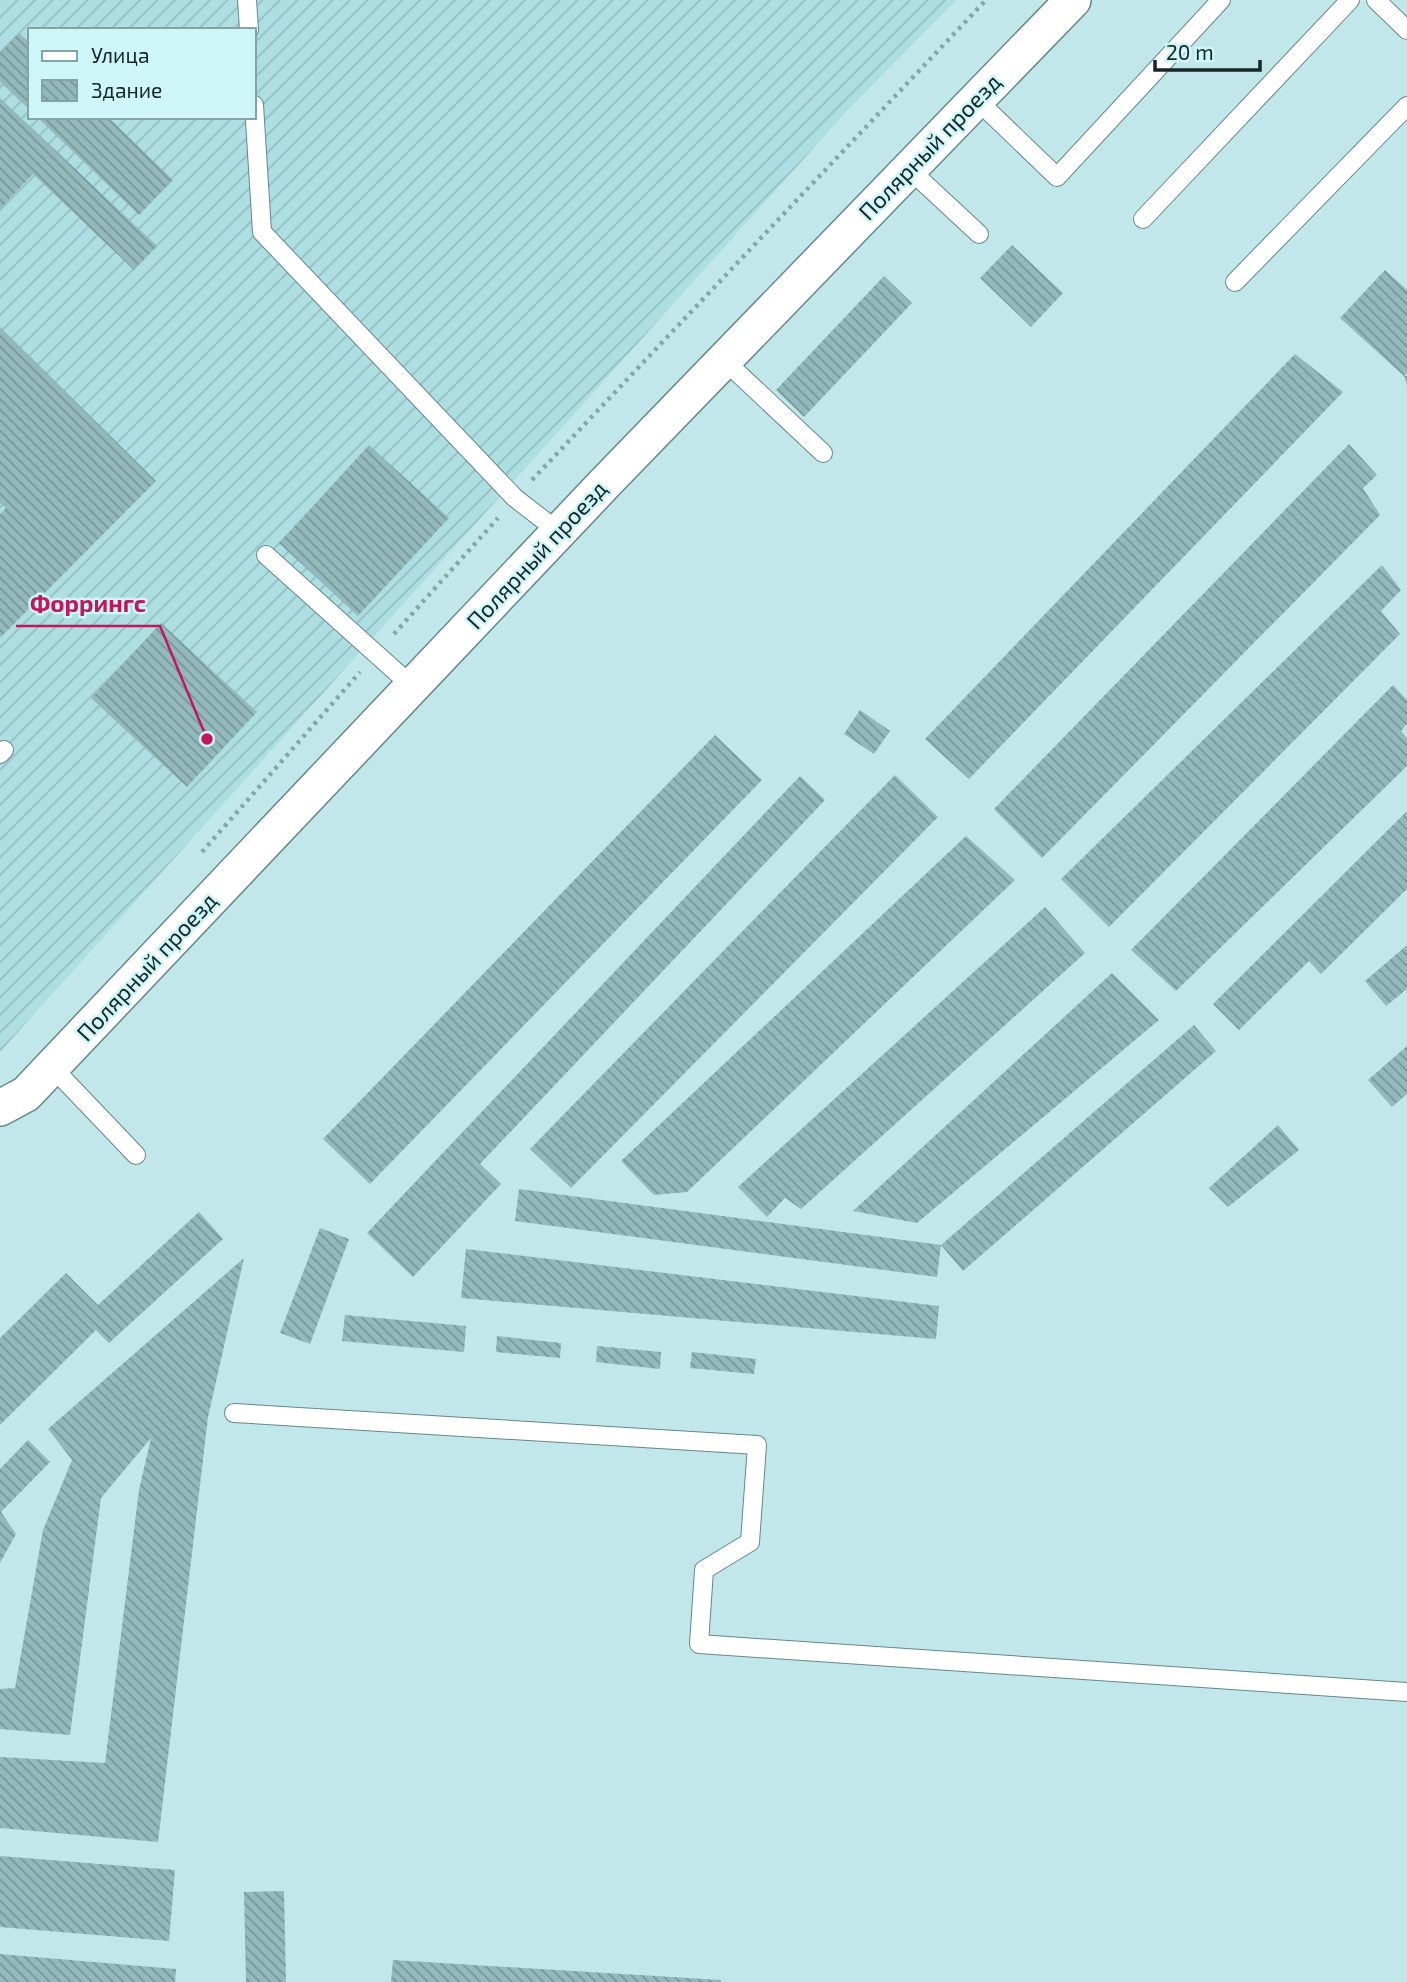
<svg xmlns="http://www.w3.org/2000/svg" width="1407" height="1982" font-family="'Exo 2',sans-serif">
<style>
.industrial{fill:url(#industrial-furrows);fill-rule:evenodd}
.building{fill:url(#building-back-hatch)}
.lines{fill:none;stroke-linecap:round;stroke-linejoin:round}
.lane-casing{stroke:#64888b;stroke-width:20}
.street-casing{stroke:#64888b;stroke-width:38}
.path{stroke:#87a5a8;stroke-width:4.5;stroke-dasharray:3.5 5;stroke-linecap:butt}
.lane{stroke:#fff;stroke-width:18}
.street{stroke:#fff;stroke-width:35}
.labels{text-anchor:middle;stroke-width:5;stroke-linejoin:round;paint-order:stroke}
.street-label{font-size:23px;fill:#172627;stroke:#cef5f8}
.leader{fill:none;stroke:#c2185b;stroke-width:2.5}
.callout-dot{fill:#c2185b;stroke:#cef5f8;stroke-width:2.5}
.callout-label{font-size:24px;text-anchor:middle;font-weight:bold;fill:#c2185b;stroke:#cef5f8;stroke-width:5;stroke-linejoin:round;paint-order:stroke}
</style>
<defs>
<pattern id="industrial-furrows" width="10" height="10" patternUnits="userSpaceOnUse" patternTransform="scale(1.75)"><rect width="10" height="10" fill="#addee2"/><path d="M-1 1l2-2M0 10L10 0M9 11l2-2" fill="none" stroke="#94bec2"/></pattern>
<pattern id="building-back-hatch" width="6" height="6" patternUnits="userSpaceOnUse" patternTransform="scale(1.75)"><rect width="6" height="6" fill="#93b9bc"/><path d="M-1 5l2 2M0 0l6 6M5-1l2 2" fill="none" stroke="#779699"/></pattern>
</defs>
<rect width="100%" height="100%" fill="#c1e7eb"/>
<path class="industrial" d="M0,0H956L845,113L0,1052ZM30,30H254V117H30Z"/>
<g class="building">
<path d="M19,33L30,43V110L0,82V53Z"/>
<path d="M0,98L157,246L134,270L33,174L0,209Z"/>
<path d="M37,117H108L173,180L139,215Z"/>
<path d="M1012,245L1063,293L1031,327L980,278Z"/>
<path d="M1385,270L1407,290V373L1404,376H1407V385L1404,376L1340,318Z"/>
<path d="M884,276L912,303L804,417L776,390Z"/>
<path d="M0,327L156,481L0,638V514L6,508L0,503Z"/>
<path d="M1295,354L1343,392L969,779L925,739Z"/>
<path d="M1349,444L1377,475L1363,488L1380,515L1042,858L994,809Z"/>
<path d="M369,445L449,518L358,616L279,543Z"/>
<path d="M1382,565L1401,590L1381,611L1400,634L1109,927L1061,879Z"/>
<path d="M161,623L257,712L187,787L91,698Z"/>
<path d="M1393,685L1407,700V724L1401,731L1407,738V766L1176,991L1131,950Z"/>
<path d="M860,710L890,731L874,754L844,734Z"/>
<path d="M715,735L762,780L370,1184L323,1139Z"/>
<path d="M895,775L938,817L571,1188L530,1149Z"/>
<path d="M800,776L825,800L480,1164L501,1184L413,1277L367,1233Z"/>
<path d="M1407,811V889L1321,974L1309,961L1239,1030L1213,1004Z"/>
<path d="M966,836L1015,880L687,1192L654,1195L621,1161Z"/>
<path d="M1045,907L1085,953L801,1209L785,1198L767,1217L738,1187Z"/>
<path d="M1407,945V989L1386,1006L1365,981Z"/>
<path d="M1112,973L1159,1020L917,1223L853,1211Z"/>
<path d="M1194,1025L1216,1051L963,1271L941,1245Z"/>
<path d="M1407,1046V1094L1392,1107L1368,1080Z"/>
<path d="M1278,1125L1299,1150L1228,1207L1209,1188Z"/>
<path d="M519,1189L941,1245L937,1277L515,1221Z"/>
<path d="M199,1212L223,1239L109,1343L96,1330L0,1425V1338L66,1273L98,1305Z"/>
<path d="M320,1228L349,1239L310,1344L280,1333Z"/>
<path d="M466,1249L939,1306L936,1339L461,1298Z"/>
<path d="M244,1258L208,1417L158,1842L0,1828V1757L105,1763L139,1490L151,1438L101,1498L70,1735L0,1729V1689L15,1688L43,1530L72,1460L48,1429Z"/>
<path d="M345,1315L466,1326L464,1352L342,1341Z"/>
<path d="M497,1336L561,1343L560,1358L496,1352Z"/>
<path d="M597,1346L661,1352L660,1369L596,1362Z"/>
<path d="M692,1352L756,1359L754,1374L690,1368Z"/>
<path d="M28,1440L50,1462L1,1512L16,1534L0,1563V1469Z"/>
<path d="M0,1856L175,1870L169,1941L0,1927Z"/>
<path d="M284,1891L286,1982H246L244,1892Z"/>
<path d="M0,1954L176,1969L175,1982H0Z"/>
<path d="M393,1960L721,1980L720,1982H391Z"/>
</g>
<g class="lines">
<defs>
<g id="lane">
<path d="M247,0L249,30"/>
<path d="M1376,0L1407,30"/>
<path d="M976,99L1057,177L1221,0"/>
<path d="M254,105L262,232L515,498L559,532"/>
<path d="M909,169L979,234"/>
<path d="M1143,219L1350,0"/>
<path d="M1235,282L1407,106"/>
<path d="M724,360L823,453"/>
<path d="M266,555L413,687"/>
<path d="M0,754L4,750"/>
<path d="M52,1067L136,1155"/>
<path d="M234,1413L757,1445L750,1542L704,1570L699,1644L1407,1692"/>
</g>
<path id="street" d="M0,1108L26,1094L606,482L1073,0"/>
</defs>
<use href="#lane" class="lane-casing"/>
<use href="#street" class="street-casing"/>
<g class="path">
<path d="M532,480L986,0"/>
<path d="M394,634L498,518"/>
<path d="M202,852L360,672"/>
</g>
<use href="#lane" class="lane"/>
<use href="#street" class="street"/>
</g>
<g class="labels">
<g class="street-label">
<text transform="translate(930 147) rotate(-46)" y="8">Полярный проезд</text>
<text transform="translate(537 555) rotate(-47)" y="8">Полярный проезд</text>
<text transform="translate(147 967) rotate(-47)" y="8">Полярный проезд</text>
</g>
</g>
<path class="leader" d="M207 739L160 626H16"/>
<circle class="callout-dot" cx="207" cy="739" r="7"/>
<g class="callout-label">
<text x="88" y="612">Форрингс</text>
</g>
<rect x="28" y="28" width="228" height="91" fill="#cef5f8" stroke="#85a2a4" stroke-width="2"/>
<rect x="42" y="51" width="35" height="10" fill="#ffffff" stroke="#85a2a4" stroke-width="2"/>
<text x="91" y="63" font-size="21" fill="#172627">Улица</text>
<rect x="42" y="80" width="35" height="21" fill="url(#building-back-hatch)" stroke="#85a2a4" stroke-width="2"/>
<text x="91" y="98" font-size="21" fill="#172627">Здание</text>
<path d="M1155 60v10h105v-10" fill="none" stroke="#172627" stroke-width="3.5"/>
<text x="1166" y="60" font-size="21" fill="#172627" stroke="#cef5f8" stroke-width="5" paint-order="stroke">20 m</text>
</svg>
